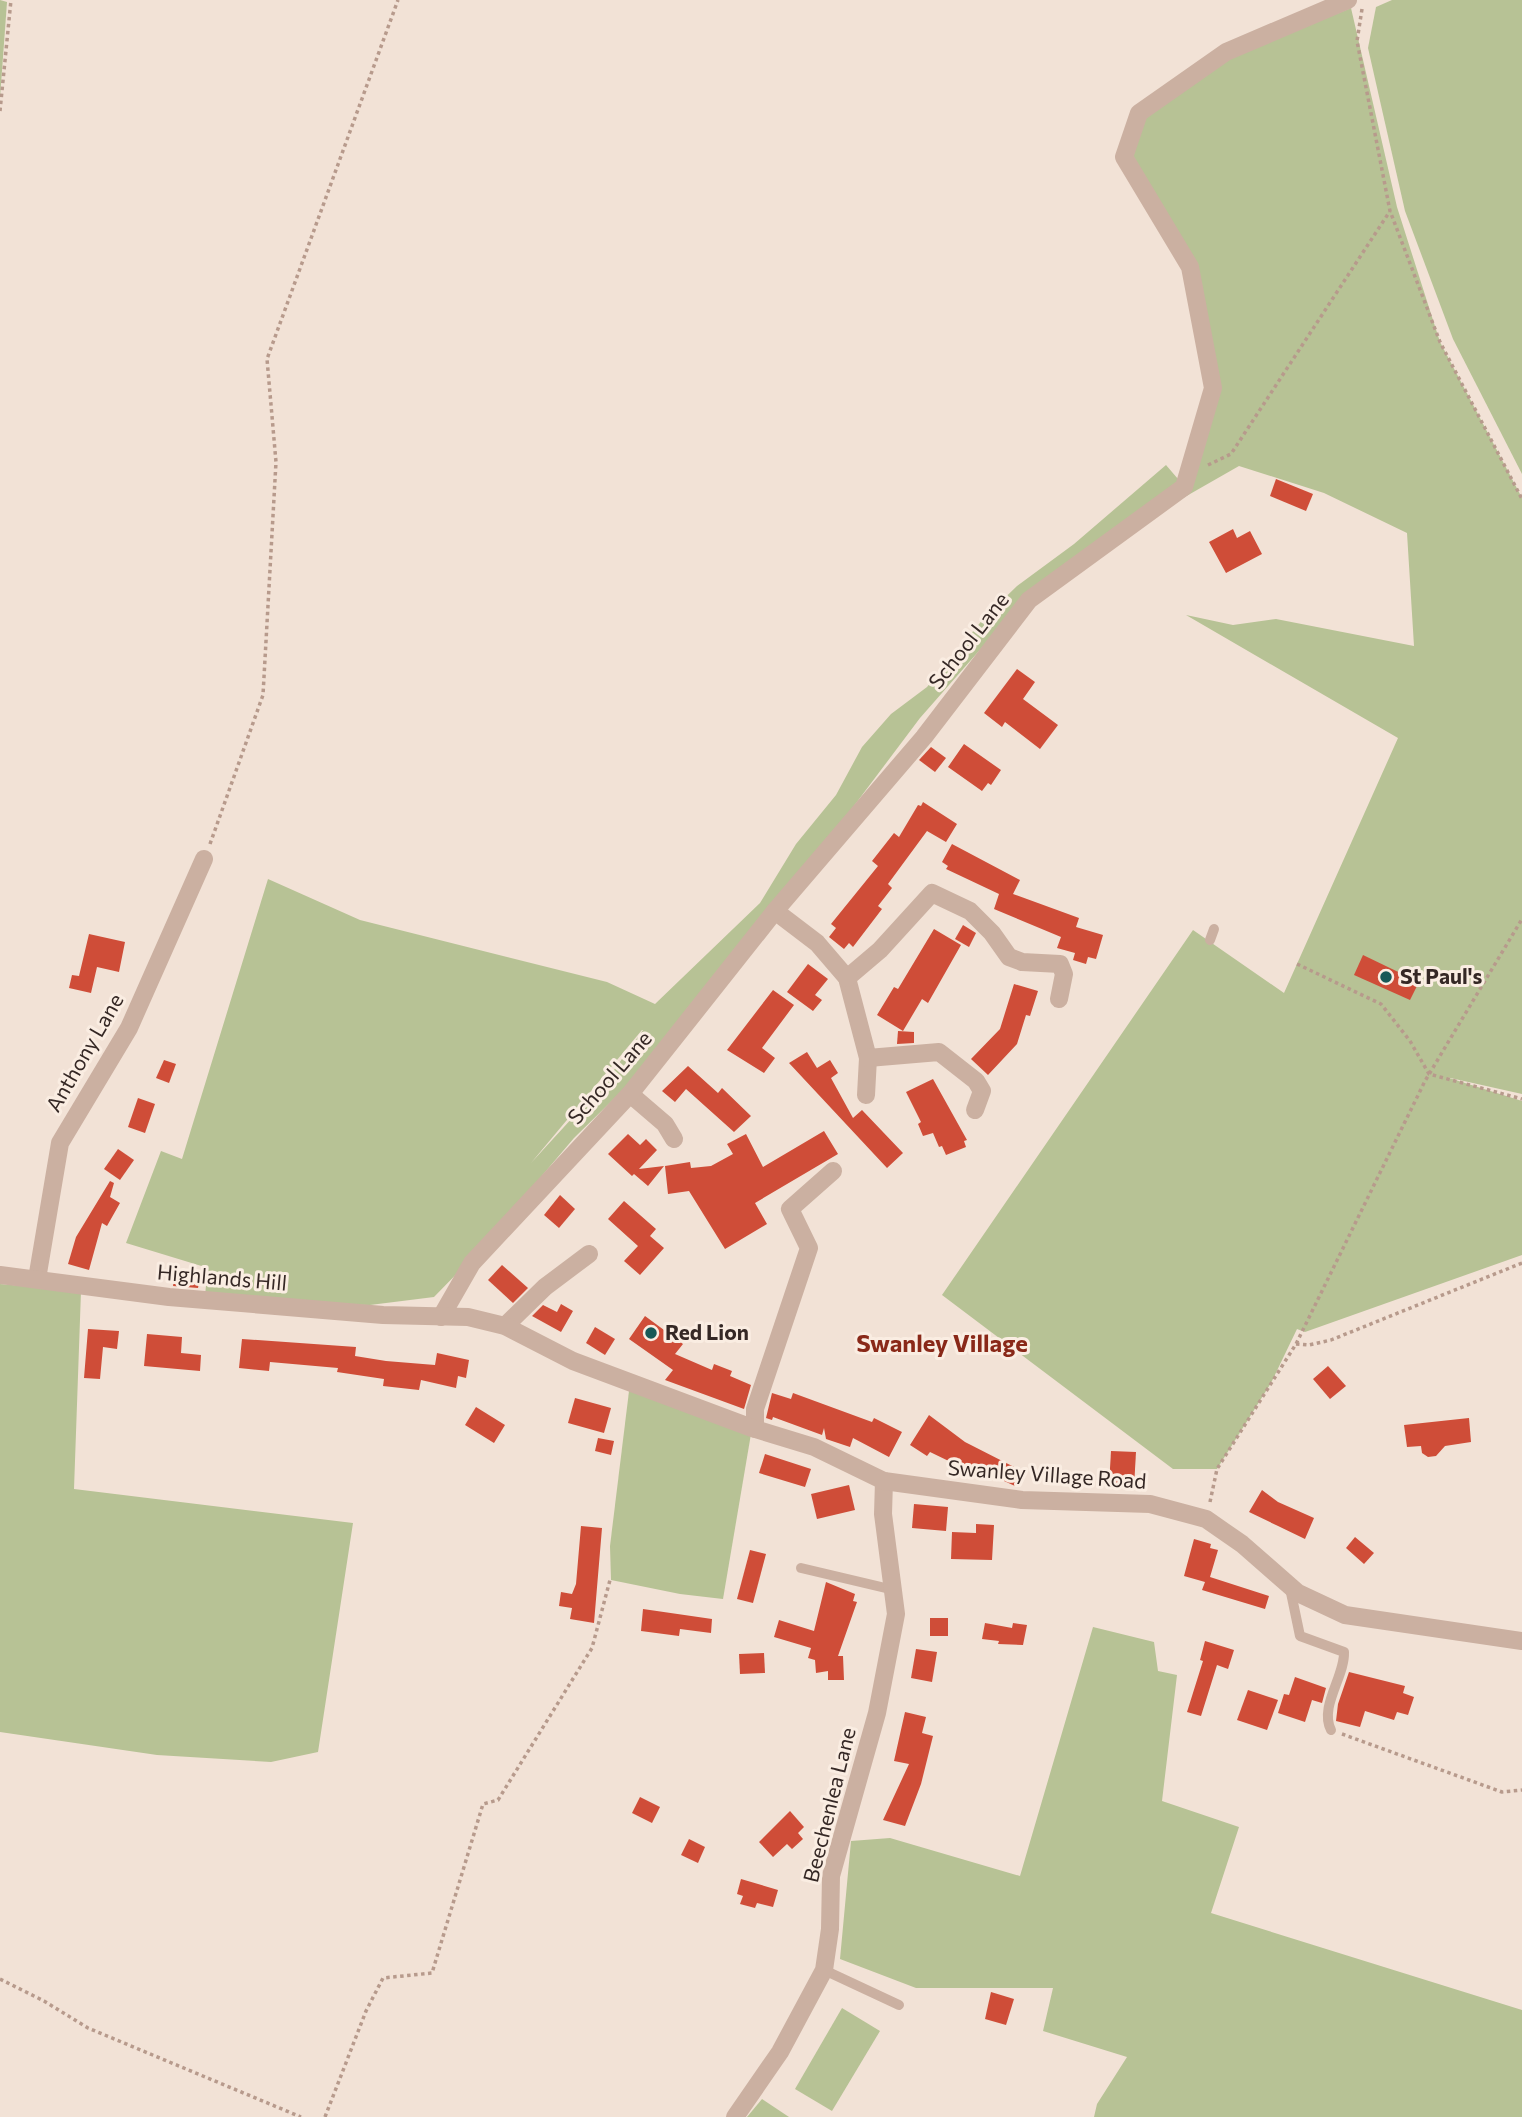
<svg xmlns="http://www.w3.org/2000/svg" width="1522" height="2117" font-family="Commissioner,sans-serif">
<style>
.green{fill:#b7c295;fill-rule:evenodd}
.building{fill:#cf4d38}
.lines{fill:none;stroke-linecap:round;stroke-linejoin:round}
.path{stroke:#b79a8c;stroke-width:3.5;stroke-dasharray:3.5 3.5;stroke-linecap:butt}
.service{stroke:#cbb0a1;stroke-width:10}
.minor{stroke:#cbb0a1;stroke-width:18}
.tertiary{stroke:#cbb0a1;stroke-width:18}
.poi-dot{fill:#185957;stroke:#faede2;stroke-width:2.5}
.labels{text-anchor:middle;stroke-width:6;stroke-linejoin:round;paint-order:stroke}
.street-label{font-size:21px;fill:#352825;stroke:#faede2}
.poi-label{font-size:21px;font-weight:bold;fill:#352825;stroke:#faede2;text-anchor:start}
.quarter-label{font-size:24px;font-weight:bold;fill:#892818;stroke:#faede2}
</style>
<rect width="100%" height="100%" fill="#f2e2d6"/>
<g class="green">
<path d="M0,0L7,2L0,98Z"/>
<path d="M1392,0H1522V474L1453,339L1405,211L1368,48L1376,7Z"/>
<path d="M1351,8L1397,207L1440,342L1522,498V1094L1446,1077L1522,1101V1255L1305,1332L1297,1329L1271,1383L1217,1469H1173L942,1295L1193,930L1284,993L1398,738L1186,615L1233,625L1276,619L1414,646L1407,533L1324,493L1239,466L1092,550L1029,594L920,718L775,911L632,1081L574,1138L473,1257L434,1297L370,1305L308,1304L205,1295L208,1268L126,1243L161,1151L182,1159L268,879L360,920L607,982L655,1004L760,903L796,844L836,795L862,747L891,714L927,687L984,618L1017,586L1074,544L1166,465L1184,486L1213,388L1190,267L1124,157L1139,113L1231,57ZM643,1030L606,1081L531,1163L642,1030Z"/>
<path d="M0,1284L81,1291L74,1489L353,1523L318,1752L271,1762L157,1755L0,1732Z"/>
<path d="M630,1383L752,1428L723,1599L680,1594L611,1580L610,1546Z"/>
<path d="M1093,1627L1154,1642L1158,1671L1177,1675L1162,1801L1239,1827L1211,1913L1522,2010V2117H1094L1097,2104L1127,2057L1043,2031L1053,1988H916L840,1959L851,1841L890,1838L1020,1876Z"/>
<path d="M842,2008L880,2031L832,2111L795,2089Z"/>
<path d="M762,2099L789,2117H747Z"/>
</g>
<g class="building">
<path d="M1276,479L1313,494L1306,511L1270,496Z"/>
<path d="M1233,529L1237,538L1250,531L1262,554L1226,573L1209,542Z"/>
<path d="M1017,669L1035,682L1023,699L1058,725L1040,749L1005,722L1002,727L984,713Z"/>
<path d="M964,744L1001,770L991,785L988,783L982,791L948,767Z"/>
<path d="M931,747L946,758L935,772L919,760Z"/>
<path d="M923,802L957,824L946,842L927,831L888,884L892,888L878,906L882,909L853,947L849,943L844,949L829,937L836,928L831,924L878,866L872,861L894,833L899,837L918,805L921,806Z"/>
<path d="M952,844L1020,880L1013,894L1079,918L1076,927L1103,935L1096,959L1088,957L1086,964L1073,960L1075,953L1057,948L1061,937L994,909L999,894L946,869L948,866L942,862Z"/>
<path d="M963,925L976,933L969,947L955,939Z"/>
<path d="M934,929L961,945L928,1003L922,999L903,1031L877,1015L894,987L898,989Z"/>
<path d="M89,934L125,942L119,972L97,967L91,993L69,988L72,975L79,976Z"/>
<path d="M1363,955L1419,982L1410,1000L1354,975Z"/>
<path d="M808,964L828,979L815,995L822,1000L813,1011L787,992Z"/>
<path d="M1014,984L1038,991L1030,1016L1026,1015L1017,1044L988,1075L971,1059L1000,1029Z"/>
<path d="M773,990L794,1005L762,1048L775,1058L764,1073L727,1050Z"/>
<path d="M898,1031L914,1032V1043L897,1044Z"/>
<path d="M807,1052L817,1068L830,1060L838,1073L831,1078L853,1118L862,1110L903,1153L887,1168L789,1063Z"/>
<path d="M164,1060L176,1064L169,1083L156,1078Z"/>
<path d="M688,1066L718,1093L722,1088L751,1116L734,1132L686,1089L675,1102L662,1091Z"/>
<path d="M933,1079L967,1140L964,1141L966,1147L946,1155L942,1146L939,1147L933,1133L923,1136L918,1124L921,1122L906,1092Z"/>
<path d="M138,1098L155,1104L145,1133L128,1127Z"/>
<path d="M824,1131L838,1154L755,1203L767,1224L725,1249L689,1191L668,1194L665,1166L690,1162L691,1168L711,1166L733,1154L727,1144L746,1134L763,1167Z"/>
<path d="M628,1134L640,1145L646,1139L657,1150L639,1169L664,1166L648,1186L634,1174L632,1176L608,1154Z"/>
<path d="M118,1149L134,1160L120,1180L104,1169Z"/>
<path d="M110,1181L114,1183L110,1197L120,1203L107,1226L102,1223L89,1270L68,1264L76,1237Z"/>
<path d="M560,1195L575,1209L559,1228L544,1215Z"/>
<path d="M624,1201L656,1229L650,1236L664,1248L640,1275L624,1261L638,1246L608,1219Z"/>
<path d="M502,1265L528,1288L513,1303L488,1280Z"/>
<path d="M174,1280L199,1283L198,1288L173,1286Z"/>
<path d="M561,1304L573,1311L561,1332L532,1316L543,1305L557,1312Z"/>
<path d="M645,1316L683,1344L675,1354L712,1370L714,1364L732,1371L730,1376L751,1385L744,1409L665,1380L673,1370L629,1339Z"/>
<path d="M595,1327L615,1339L605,1355L586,1343Z"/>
<path d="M88,1329L119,1331L117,1349L103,1347L100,1379L84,1378Z"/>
<path d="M147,1334L182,1337L181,1353L201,1355L200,1371L144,1366Z"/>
<path d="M242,1339L356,1347L355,1356L386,1361L435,1365L437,1353L469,1360L466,1378L458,1376L456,1388L421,1380L419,1390L383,1386L384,1379L337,1372L338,1368L270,1362L269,1371L239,1368Z"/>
<path d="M1328,1366L1346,1386L1330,1399L1313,1379Z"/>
<path d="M772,1393L791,1399L793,1393L872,1422L874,1418L902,1432L889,1457L853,1438L850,1447L826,1439L824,1428L822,1435L773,1417L772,1420L766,1418Z"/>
<path d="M575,1398L611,1408L604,1433L568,1423Z"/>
<path d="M476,1407L505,1425L494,1443L465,1425Z"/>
<path d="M929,1415L965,1442L1022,1471L1015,1486L991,1475L988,1480L930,1452L927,1456L910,1445Z"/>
<path d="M1469,1418L1471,1442L1445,1446L1436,1456L1428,1457L1422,1453L1421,1446L1407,1447L1404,1425Z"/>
<path d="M598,1438L614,1441L611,1455L595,1451Z"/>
<path d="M1111,1451L1136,1452L1134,1487L1109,1486Z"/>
<path d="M765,1454L811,1469L805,1487L759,1473Z"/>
<path d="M849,1485L855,1510L817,1519L811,1494Z"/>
<path d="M1262,1490L1278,1502L1314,1518L1305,1539L1249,1512Z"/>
<path d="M914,1504L948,1507L946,1531L912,1528Z"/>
<path d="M976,1524L994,1525L992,1560L951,1559L952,1532L976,1533Z"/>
<path d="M581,1526L602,1528L594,1623L570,1619L572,1608L559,1606L561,1592L572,1594L576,1584Z"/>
<path d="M1355,1537L1374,1553L1364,1564L1346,1548Z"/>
<path d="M1194,1539L1211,1544L1210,1548L1218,1550L1210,1577L1269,1596L1265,1609L1202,1590L1205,1582L1184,1576Z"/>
<path d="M750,1550L766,1554L753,1603L737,1599Z"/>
<path d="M826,1582L855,1594L853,1601L857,1602L838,1656H843L844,1680H828V1671L816,1673L815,1660L808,1658L811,1648L774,1637L779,1620L814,1631Z"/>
<path d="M643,1609L712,1619L711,1633L680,1629L679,1636L641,1631Z"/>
<rect x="930" y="1618" width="18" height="18"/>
<path d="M985,1623L1012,1628L1013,1623L1027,1625L1023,1645L998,1644L999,1641L982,1639Z"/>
<path d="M1205,1641L1234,1650L1228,1669L1217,1665L1201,1716L1187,1712L1203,1661L1200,1660Z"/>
<path d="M916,1649L937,1652L932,1682L911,1678Z"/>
<path d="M764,1653L765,1673L740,1674L739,1654Z"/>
<path d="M1349,1672L1405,1686L1403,1693L1414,1697L1408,1715L1397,1712L1394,1720L1365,1711L1360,1727L1336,1721L1338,1704Z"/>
<path d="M1295,1677L1326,1688L1322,1703L1312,1700L1305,1722L1278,1713L1284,1694L1289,1695Z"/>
<path d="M1248,1690L1278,1700L1267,1730L1237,1720Z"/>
<path d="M905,1712L926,1717L922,1733L933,1736L921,1784L905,1826L883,1820L909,1764L894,1761Z"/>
<path d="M640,1797L660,1807L652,1823L632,1813Z"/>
<path d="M790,1811L804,1827L798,1833L803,1839L792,1849L787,1844L773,1857L759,1842Z"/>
<path d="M689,1839L705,1847L698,1863L681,1855Z"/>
<path d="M741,1879L778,1890L773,1907L757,1903L755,1908L740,1904L743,1896L737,1894Z"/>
<path d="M991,1992L1014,1999L1006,2025L985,2019Z"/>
</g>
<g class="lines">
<g class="path">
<path d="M1362,9L1357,41L1390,211L1440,342L1522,499"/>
<path d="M0,111L11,0"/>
<path d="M1208,465L1231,454L1390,211"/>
<path d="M210,844L263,695L276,462L267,359L398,0"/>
<path d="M1297,964L1381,1004L1410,1041L1429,1074L1522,1099"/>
<path d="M1296,1344L1309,1345L1331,1340L1522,1263"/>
<path d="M1210,1502L1217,1469L1296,1344L1425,1081L1522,919"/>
<path d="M1342,1734L1502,1792L1522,1790"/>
<path d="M0,1979L44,2001L88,2028L301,2117"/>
<path d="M325,2117L366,2011L383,1978L432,1973L483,1804L498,1800L592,1648L610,1580"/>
</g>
<g class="service">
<path d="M1210,940L1214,929"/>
<path d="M801,1568L894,1590"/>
<path d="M1290,1588L1300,1636L1344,1652C1345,1676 1319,1707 1331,1730"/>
<path d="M824,1970L899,2005"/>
</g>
<g class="minor">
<path d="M775,911L817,943L847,978L868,1058L866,1095"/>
<path d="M847,978L880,950L932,893L970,911L992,933L1009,957L1022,962L1060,964L1064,974L1059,999"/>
<path d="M868,1058L939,1052L976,1081L982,1091L975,1110"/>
<path d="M630,1094L665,1124L674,1139"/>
<path d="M37,1279L60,1143L129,1028L204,859"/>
<path d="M441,1317L472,1263L630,1094L775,911L924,737L1029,600L1184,487L1213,388L1190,267L1124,157L1139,113L1226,52L1348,0"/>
<path d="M505,1326L545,1287L589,1254"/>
<path d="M755,1429V1409L809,1248L790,1209L833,1171"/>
<path d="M735,2117L780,2052L824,1970L830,1929L831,1876L877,1713L896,1614L883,1514L884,1481"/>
</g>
<path class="tertiary" d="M0,1275L169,1297L383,1315L468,1317L505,1326L573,1361L752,1428L814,1447L884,1481L1022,1500L1150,1504L1206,1519L1242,1544L1298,1593L1345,1615L1522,1641"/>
</g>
<g class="poi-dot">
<circle cx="1386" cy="977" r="7"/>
<circle cx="651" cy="1333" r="7"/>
</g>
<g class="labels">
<g class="street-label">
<text transform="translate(969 641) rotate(-52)" y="7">School Lane</text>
<text transform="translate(85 1053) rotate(-60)" y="7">Anthony Lane</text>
<text transform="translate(610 1078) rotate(-49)" y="7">School Lane</text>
<text transform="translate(222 1278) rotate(5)" y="7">Highlands Hill</text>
<text transform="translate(1047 1475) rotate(4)" y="7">Swanley Village Road</text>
<text transform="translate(830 1805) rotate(-76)" y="7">Beechenlea Lane</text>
</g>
<g class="poi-label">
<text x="1400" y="984">St Paul's</text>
<text x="665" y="1340">Red Lion</text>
</g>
<g class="quarter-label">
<text x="942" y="1352">Swanley Village</text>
</g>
</g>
</svg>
